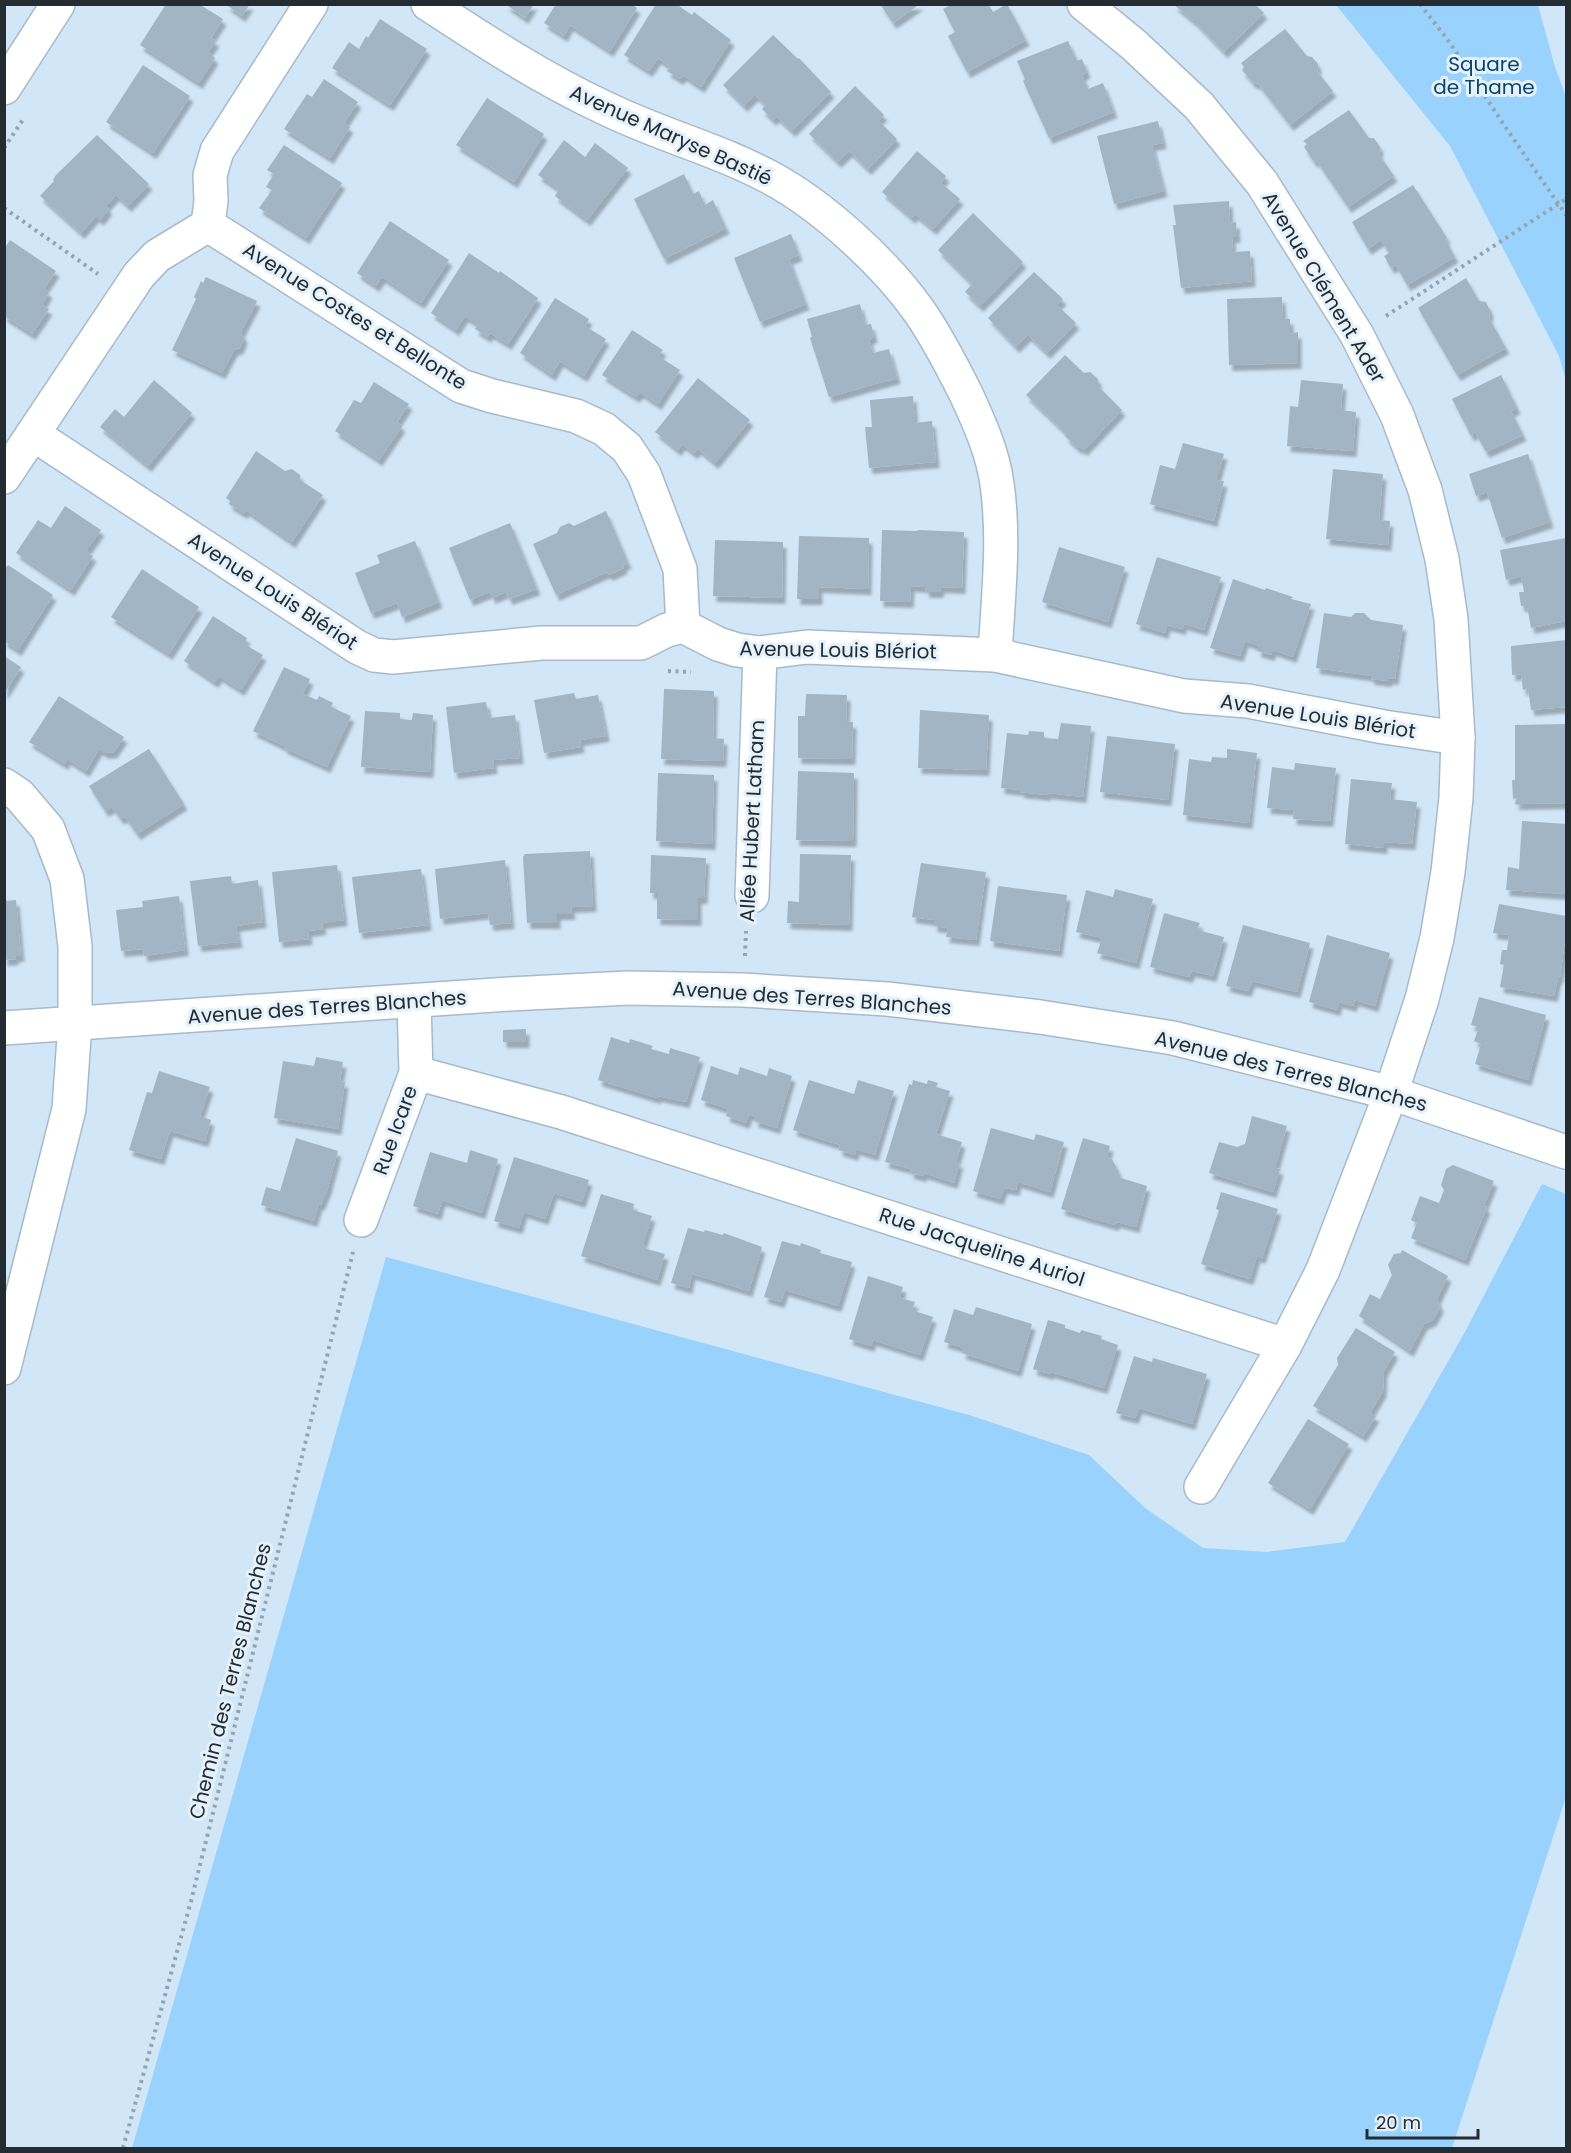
<svg xmlns="http://www.w3.org/2000/svg" width="1571" height="2153" font-family="Poppins,sans-serif">
<style>
.green{fill:#9ad2fe}
.building{fill:#a1b5c5;filter:url(#shadow)}
.lines{fill:none;stroke-linecap:round;stroke-linejoin:round}
.minor-casing{stroke:#a6bacb;stroke-width:36}
.path{stroke:#94a4b1;stroke-width:4;stroke-dasharray:3 4.5;stroke-linecap:butt}
.minor{stroke:#fff;stroke-width:33}
.labels{text-anchor:middle;stroke-width:6;stroke-linejoin:round;paint-order:stroke}
.park-label{font-size:20px;fill:#0a456a;stroke:#e5f2fc}
.street-label{font-size:20px;fill:#242c32;stroke:#e5f2fc}
</style>
<defs>
<filter id="shadow"><feDropShadow dx="3.5" dy="6" stdDeviation="1.5" flood-color="#0004"/></filter>
</defs>
<rect width="100%" height="100%" fill="#d1e6f7"/>
<g class="green">
<path d="M1336,5H1538L1555,67L1566,97V381L1559,356L1450,146Z"/>
<path d="M1542,1184L1566,1194V1797L1452,2148H132L386,1257L969,1415L1089,1455L1145,1508L1203,1548L1267,1552L1345,1542L1466,1330Z"/>
</g>
<g class="building">
<path d="M166,4H199L223,19L211,38L216,41L208,52L215,58L199,83L140,45Z"/>
<path d="M225,4H250L242,16Z"/>
<path d="M505,4H534L525,18Z"/>
<path d="M556,4H631L637,8L610,51L570,25L564,36L544,23Z"/>
<path d="M656,4H676L692,15L694,12L731,40L701,87L683,75L680,79L667,71L670,67L658,58L649,71L624,55Z"/>
<path d="M880,4H920L893,23Z"/>
<path d="M1007,4L1026,40L967,72L948,36L955,32L943,9L951,5H989L993,12Z"/>
<path d="M1173,4H1255L1264,13L1224,52L1195,22Z"/>
<path d="M380,19L427,49L390,105L332,68L349,42L359,49L366,36L368,38Z"/>
<path d="M1285,29L1307,56L1312,57L1318,64L1317,71L1333,91L1290,125L1259,85L1255,82L1254,84L1242,70L1244,67L1241,63Z"/>
<path d="M773,35L798,59L799,58L831,92L792,131L776,116L773,120L762,109L766,105L755,95L744,106L723,85Z"/>
<path d="M1068,41L1077,61L1082,59L1087,72L1082,75L1088,89L1103,83L1114,112L1049,138L1023,81L1025,79L1017,61Z"/>
<path d="M143,65L190,96L153,153L106,122Z"/>
<path d="M324,79L358,102L344,123L350,127L330,158L284,129L307,94L312,97Z"/>
<path d="M855,86L884,115L878,120L897,139L868,169L849,151L838,162L809,134Z"/>
<path d="M487,98L544,134L514,182L456,145Z"/>
<path d="M1349,110L1369,138H1374L1380,147L1379,154L1394,176L1348,207L1316,160L1314,162L1304,147L1307,144L1303,141Z"/>
<path d="M1158,121L1163,143L1152,145L1164,191L1114,204L1097,136Z"/>
<path d="M97,135L149,184L128,206L116,195L106,206L109,209L100,220L96,216L81,233L40,196L54,181L53,180L56,175Z"/>
<path d="M564,140L585,157L595,143L628,168L587,220L555,196L559,189L538,175Z"/>
<path d="M284,145L342,183L306,238L259,208L272,190L266,187L274,174L267,170Z"/>
<path d="M917,151L946,176L941,183L960,199L933,229L915,214L912,218L882,192Z"/>
<path d="M684,174L693,194L699,191L705,205L713,200L726,228L664,259L634,199Z"/>
<path d="M1413,185L1447,238L1445,239L1455,257L1407,285L1396,265L1391,268L1384,256L1389,253L1381,240L1368,249L1352,222Z"/>
<path d="M1229,201L1230,223L1236,222L1237,237H1232L1233,252L1250,251L1252,281L1181,288L1173,225H1176L1173,205Z"/>
<path d="M973,213L1023,262L980,306L965,292L972,284L938,250Z"/>
<path d="M390,221L449,260L421,303L382,277L376,286L357,273Z"/>
<path d="M791,234L799,255L789,259L806,304L760,322L734,258Z"/>
<path d="M10,240L56,271L44,289L49,292L42,305L49,309L32,334L4,316V249Z"/>
<path d="M469,253L499,273L500,271L538,298L508,344L490,333L488,337L475,329L478,324L465,316L456,330L431,313Z"/>
<path d="M1034,272L1063,299L1057,305L1076,323L1047,353L1028,335L1016,347L988,318Z"/>
<path d="M206,277L257,301L241,332L244,338L240,348L234,350L222,373L172,350L196,299L194,297L201,281L203,283Z"/>
<path d="M1466,278L1479,301L1486,302L1490,311L1489,318L1506,348L1457,375L1418,308Z"/>
<path d="M1282,297L1283,318L1290,319V334L1298,332V363L1229,365L1227,299Z"/>
<path d="M555,298L589,319L585,326L606,339L584,376L560,361L552,375L520,353Z"/>
<path d="M860,304L865,325L871,324L874,337L869,339L873,353L889,349L897,378L829,397L810,338L812,337L807,319Z"/>
<path d="M632,330L663,350L658,356L680,370L658,404L640,392L636,397L602,375Z"/>
<path d="M1065,355L1084,373L1090,372L1098,379V386L1122,410L1084,450L1080,447L1078,448L1065,436L1067,434L1026,395Z"/>
<path d="M1501,375L1517,408L1511,411L1523,435L1486,452L1475,432L1471,436L1452,399Z"/>
<path d="M698,378L750,420L715,463L698,449L694,453L682,444L678,450L655,432Z"/>
<path d="M154,380L192,413L148,466L100,427L115,409L124,417Z"/>
<path d="M1301,380L1343,384L1341,410L1356,412L1353,451L1287,446L1290,406L1298,407Z"/>
<path d="M374,382L409,404L397,422L402,426L379,460L335,431L354,400L361,403Z"/>
<path d="M913,396L915,423L932,421L936,462L869,468L865,427H872L870,400Z"/>
<path d="M1183,443L1224,454L1216,480L1224,481L1214,521L1150,504L1160,465L1175,469Z"/>
<path d="M256,451L285,471L292,469L300,475V480L323,495L292,542L246,510L244,513L229,504L230,501L226,498Z"/>
<path d="M1528,454L1550,522L1502,538L1487,492L1476,496L1469,474Z"/>
<path d="M1333,469L1383,474L1379,520L1390,521L1388,545L1326,539Z"/>
<path d="M65,506L101,530L86,551L93,556L71,590L16,553L38,520L51,528Z"/>
<path d="M606,511L628,563L623,565L624,568L609,575L607,572L556,595L533,544L557,533L560,527L569,523L574,526Z"/>
<path d="M510,523L537,589L509,599L506,592L492,598L490,592L470,600L449,548Z"/>
<path d="M882,530L917,531L918,530L964,532L962,588L941,587L940,592H926L925,587L911,586L910,602L880,601Z"/>
<path d="M799,536L869,538L868,589L819,587V599H797Z"/>
<path d="M1566,538V621L1531,628L1527,606H1521L1519,592H1524L1521,576L1506,580L1500,550Z"/>
<path d="M715,540L783,542L782,598L713,596Z"/>
<path d="M415,541L439,602L402,617L397,603L371,613L355,573L380,563L377,555Z"/>
<path d="M1059,547L1125,567L1108,622L1042,602Z"/>
<path d="M1157,557L1221,577L1204,630L1184,624L1182,629L1167,625L1165,633L1136,624Z"/>
<path d="M8,565L53,595L18,650L4,641V569Z"/>
<path d="M142,569L199,607L169,654L111,617Z"/>
<path d="M1233,579L1265,590L1266,588L1293,597L1291,599L1311,604L1293,657L1273,650L1271,655L1257,651L1259,646L1245,641L1240,656L1210,648Z"/>
<path d="M1324,613L1351,617L1355,613H1364L1371,620L1403,625L1395,679L1389,678V681L1371,679V676L1366,675L1316,668Z"/>
<path d="M213,616L247,638L244,644L263,655L241,690L219,676L215,682L184,661Z"/>
<path d="M1566,640V707L1531,710L1528,688L1523,690L1521,674L1512,675L1511,646Z"/>
<path d="M4,656L21,667L4,694Z"/>
<path d="M284,667L310,679L303,694L317,700L319,696L333,703L331,707L351,716L327,767L284,748V746L253,731Z"/>
<path d="M664,689L714,691L713,738L724,739L723,761L661,759Z"/>
<path d="M574,693L576,699L598,695L606,736L580,740L581,747L544,753L534,700Z"/>
<path d="M806,694L847,695L846,722H853L852,759L798,758V716H805Z"/>
<path d="M59,696L124,737L114,752L105,753L99,749L86,771L67,759L65,764L29,742Z"/>
<path d="M486,702L489,718L515,715L520,758L493,760L494,768L454,773L446,707Z"/>
<path d="M920,710L989,715L986,770L918,768Z"/>
<path d="M365,711L400,713V719L412,720L413,713L433,715L430,772L361,767Z"/>
<path d="M1061,723L1091,726L1083,797L1048,793L1047,795L1020,792L1021,790L1001,788L1007,733L1028,735L1029,731L1044,732V738L1058,739Z"/>
<path d="M1566,724V803L1515,804L1517,798L1513,799L1512,780H1515V725Z"/>
<path d="M1107,736L1175,744L1168,800L1100,792Z"/>
<path d="M149,749L184,804L137,834L125,817L120,818L112,807L105,811L89,786Z"/>
<path d="M1227,749L1257,753L1249,823L1183,815L1189,759L1211,762L1212,757L1227,758Z"/>
<path d="M1295,763L1336,768L1330,821L1293,819L1294,810L1267,808L1272,767L1294,770Z"/>
<path d="M798,771L854,773L853,841L796,840Z"/>
<path d="M658,773L714,775L712,844L656,841Z"/>
<path d="M1351,779L1392,783L1390,799L1417,802L1412,844L1384,842V848L1345,844Z"/>
<path d="M1522,821L1566,824V894L1506,890L1508,867L1519,869Z"/>
<path d="M590,851L593,906L571,907L572,914H557V923H527L523,857L525,854Z"/>
<path d="M800,854L851,855L849,925L787,923L788,901L799,902Z"/>
<path d="M651,855L706,858L704,898H698V920L657,919V893H650Z"/>
<path d="M505,860L511,923L490,925L488,913L440,919L435,869Z"/>
<path d="M921,863L986,872L976,940L946,937L948,928L934,926V920L912,917Z"/>
<path d="M337,865L344,920L322,923L323,929L308,931L309,939L279,942L272,872Z"/>
<path d="M421,869L428,925L359,933L352,877Z"/>
<path d="M231,876L232,884L258,880L263,922L236,926L239,942L198,946L190,881Z"/>
<path d="M998,886L1067,895L1059,951L990,941Z"/>
<path d="M1115,889L1153,899L1136,963L1097,953L1102,938L1076,932L1086,890L1113,897Z"/>
<path d="M179,896L185,950L144,956L143,949L121,951L116,910L143,907L142,901Z"/>
<path d="M16,900L21,956H15L16,959L4,960V901Z"/>
<path d="M1499,904L1566,916V933L1560,977L1558,978L1554,996L1500,987L1504,965L1500,964L1502,950H1507L1509,935L1493,933Z"/>
<path d="M1164,913L1200,923L1197,930L1224,937L1213,976L1192,971L1189,977L1150,967Z"/>
<path d="M1243,925L1310,943L1297,992L1252,981L1248,991L1226,986Z"/>
<path d="M1327,935L1390,953L1375,1006L1355,1000L1353,1006L1339,1002L1337,1010L1309,1002Z"/>
<path d="M1479,997L1546,1015L1528,1080L1475,1064L1481,1044L1474,1041L1479,1027L1471,1025Z"/>
<path d="M526,1029V1042H503V1030Z"/>
<path d="M611,1037L629,1043L630,1039L653,1046L651,1049L669,1054L670,1048L700,1057L686,1102L658,1096L657,1098L598,1080Z"/>
<path d="M316,1057L343,1062L340,1081L345,1082L338,1129L274,1118L283,1061L314,1066Z"/>
<path d="M711,1066L738,1075L740,1067L767,1076L769,1068L792,1076L777,1128L754,1121L756,1117L749,1114L746,1123L726,1116L728,1109L701,1100Z"/>
<path d="M159,1071L210,1087L200,1116L211,1120L205,1141L170,1131L161,1159L129,1150L147,1092L152,1093Z"/>
<path d="M809,1080L854,1094L858,1080L894,1091L875,1155L856,1149L855,1155L839,1150L840,1145L793,1130Z"/>
<path d="M913,1080L927,1084L928,1080L938,1083L936,1087L950,1091L936,1134L962,1142L956,1162H960L954,1183L924,1173L923,1176L910,1173L911,1169L885,1162L909,1084L912,1085Z"/>
<path d="M1252,1116L1287,1126L1275,1168L1280,1169L1273,1192L1209,1173L1219,1142L1237,1147L1245,1144Z"/>
<path d="M991,1128L1034,1140L1036,1134L1064,1142L1050,1192L1018,1182L1016,1190L1004,1188L1000,1199L973,1191Z"/>
<path d="M296,1138L338,1151L328,1188L321,1205L319,1204L314,1221L261,1205L266,1187L280,1191Z"/>
<path d="M1083,1138L1110,1146L1107,1157L1112,1159L1118,1171V1177L1147,1186L1136,1227L1117,1222L1115,1225L1061,1209Z"/>
<path d="M470,1150L498,1159L482,1213L442,1200L438,1214L413,1206L430,1152L467,1163Z"/>
<path d="M514,1157L589,1180L582,1202L554,1193L545,1219L524,1212L519,1228L494,1221Z"/>
<path d="M1453,1165L1494,1181L1484,1206L1487,1207L1465,1260L1411,1238L1417,1223L1411,1220L1420,1196L1439,1203L1444,1190L1441,1185L1446,1169Z"/>
<path d="M1221,1192L1278,1209L1262,1258L1257,1256L1250,1279L1201,1264L1219,1210L1216,1209Z"/>
<path d="M601,1194L634,1204L633,1210L652,1216L643,1244L647,1249L665,1254L657,1280L581,1256Z"/>
<path d="M688,1228L704,1232L705,1230L723,1235L724,1233L762,1247L749,1291L692,1274L689,1288L671,1283Z"/>
<path d="M782,1241L800,1246L801,1243L821,1250L820,1253L852,1262L838,1306L785,1290L781,1302L764,1297Z"/>
<path d="M1402,1250L1448,1276L1437,1299L1440,1307L1433,1320L1424,1324L1410,1351L1359,1316L1370,1294L1380,1299L1392,1275L1388,1265L1394,1254L1401,1253Z"/>
<path d="M868,1276L903,1287L900,1298L915,1302L912,1310L933,1317L920,1355L873,1340L871,1346L849,1339Z"/>
<path d="M976,1307L1032,1324L1018,1371L962,1353L964,1348L944,1342L954,1309L973,1315Z"/>
<path d="M1048,1320L1065,1325V1328L1080,1333L1081,1330L1102,1336L1101,1339L1118,1345L1104,1388L1051,1372L1050,1374L1033,1369Z"/>
<path d="M1356,1328L1395,1352L1384,1371L1383,1391L1370,1413L1376,1416L1363,1436L1313,1406L1338,1365L1337,1358Z"/>
<path d="M1134,1356L1152,1362L1153,1358L1207,1374L1192,1424L1139,1408L1135,1418L1116,1413Z"/>
<path d="M1308,1419L1349,1444L1310,1509L1268,1483Z"/>
</g>
<g class="lines">
<defs>
<g id="minor">
<path d="M428,4C486,42 543,79 605,108C660,135 717,149 771,178C823,206 885,263 919,311C937,337 952,366 966,394C979,422 993,453 997,484C1005,540 998,598 995,655"/>
<path d="M4,88L58,4"/>
<path d="M208,225L461,386L492,396L576,416L604,429L627,448L644,474L680,569L683,626"/>
<path d="M33,434L357,647L374,655L393,657L542,643H641L667,630L683,626L718,644L737,650L760,653L807,647L995,655L1184,696L1248,701L1384,727L1458,738"/>
<path d="M4,477L139,275L157,256L208,225L211,201L210,175L217,151L311,4"/>
<path d="M4,785L19,795L48,829L67,879L75,946V1023L69,1109L4,1368"/>
<path d="M752,896L760,653"/>
<path d="M4,1028L510,994L628,988L743,990L887,999L1040,1017L1173,1038L1391,1093L1566,1152"/>
<path d="M416,1073L561,1112L1285,1345L1323,1270L1391,1093L1422,999L1437,938L1448,872L1456,798L1458,738L1451,619L1442,559L1425,490L1397,415L1357,335L1262,183L1199,106L1134,45L1084,4"/>
<path d="M361,1220L416,1073L414,1002"/>
<path d="M1201,1487L1285,1345"/>
</g>
</defs>
<use href="#minor" class="minor-casing"/>
<g class="path">
<path d="M1420,4L1450,43L1506,128L1566,215"/>
<path d="M4,148L24,118"/>
<path d="M4,208L98,274"/>
<path d="M1386,316L1566,199"/>
<path d="M668,671L691,672"/>
<path d="M745,956L746,931"/>
<path d="M123,2148L191,1901L353,1252"/>
</g>
<use href="#minor" class="minor"/>
</g>
<g class="labels">
<g class="park-label">
<text x="1484" y="71">Square<tspan x="1484" dy="23">de Thame</tspan></text>
</g>
<g class="street-label">
<text transform="translate(671 135) rotate(24)" y="7">Avenue Maryse Bastié</text>
<text transform="translate(1324 287) rotate(59)" y="7">Avenue Clément Ader</text>
<text transform="translate(355 316) rotate(32)" y="7">Avenue Costes et Bellonte</text>
<text transform="translate(273 591) rotate(33)" y="7">Avenue Louis Blériot</text>
<text transform="translate(838 650) rotate(1)" y="7">Avenue Louis Blériot</text>
<text transform="translate(1318 716) rotate(9)" y="7">Avenue Louis Blériot</text>
<text transform="translate(752 821) rotate(-87)" y="7">Allée Hubert Latham</text>
<text transform="translate(812 998) rotate(4)" y="7">Avenue des Terres Blanches</text>
<text transform="translate(327 1007) rotate(-4)" y="7">Avenue des Terres Blanches</text>
<text transform="translate(1291 1071) rotate(14)" y="7">Avenue des Terres Blanches</text>
<text transform="translate(395 1130) rotate(-70)" y="7">Rue Icare</text>
<text transform="translate(982 1247) rotate(18)" y="7">Rue Jacqueline Auriol</text>
<text transform="translate(230 1681) rotate(-76)" y="7">Chemin des Terres Blanches</text>
</g>
</g>
<rect width="1571" height="2153" fill="none" stroke="#242c32" stroke-width="12"/>
<path d="M1367 2129v9h111v-9" fill="none" stroke="#242c32" stroke-width="3"/>
<text x="1376" y="2129" font-size="18" fill="#242c32" stroke="#e5f2fc" stroke-width="4.5" paint-order="stroke">20 m</text>
</svg>
